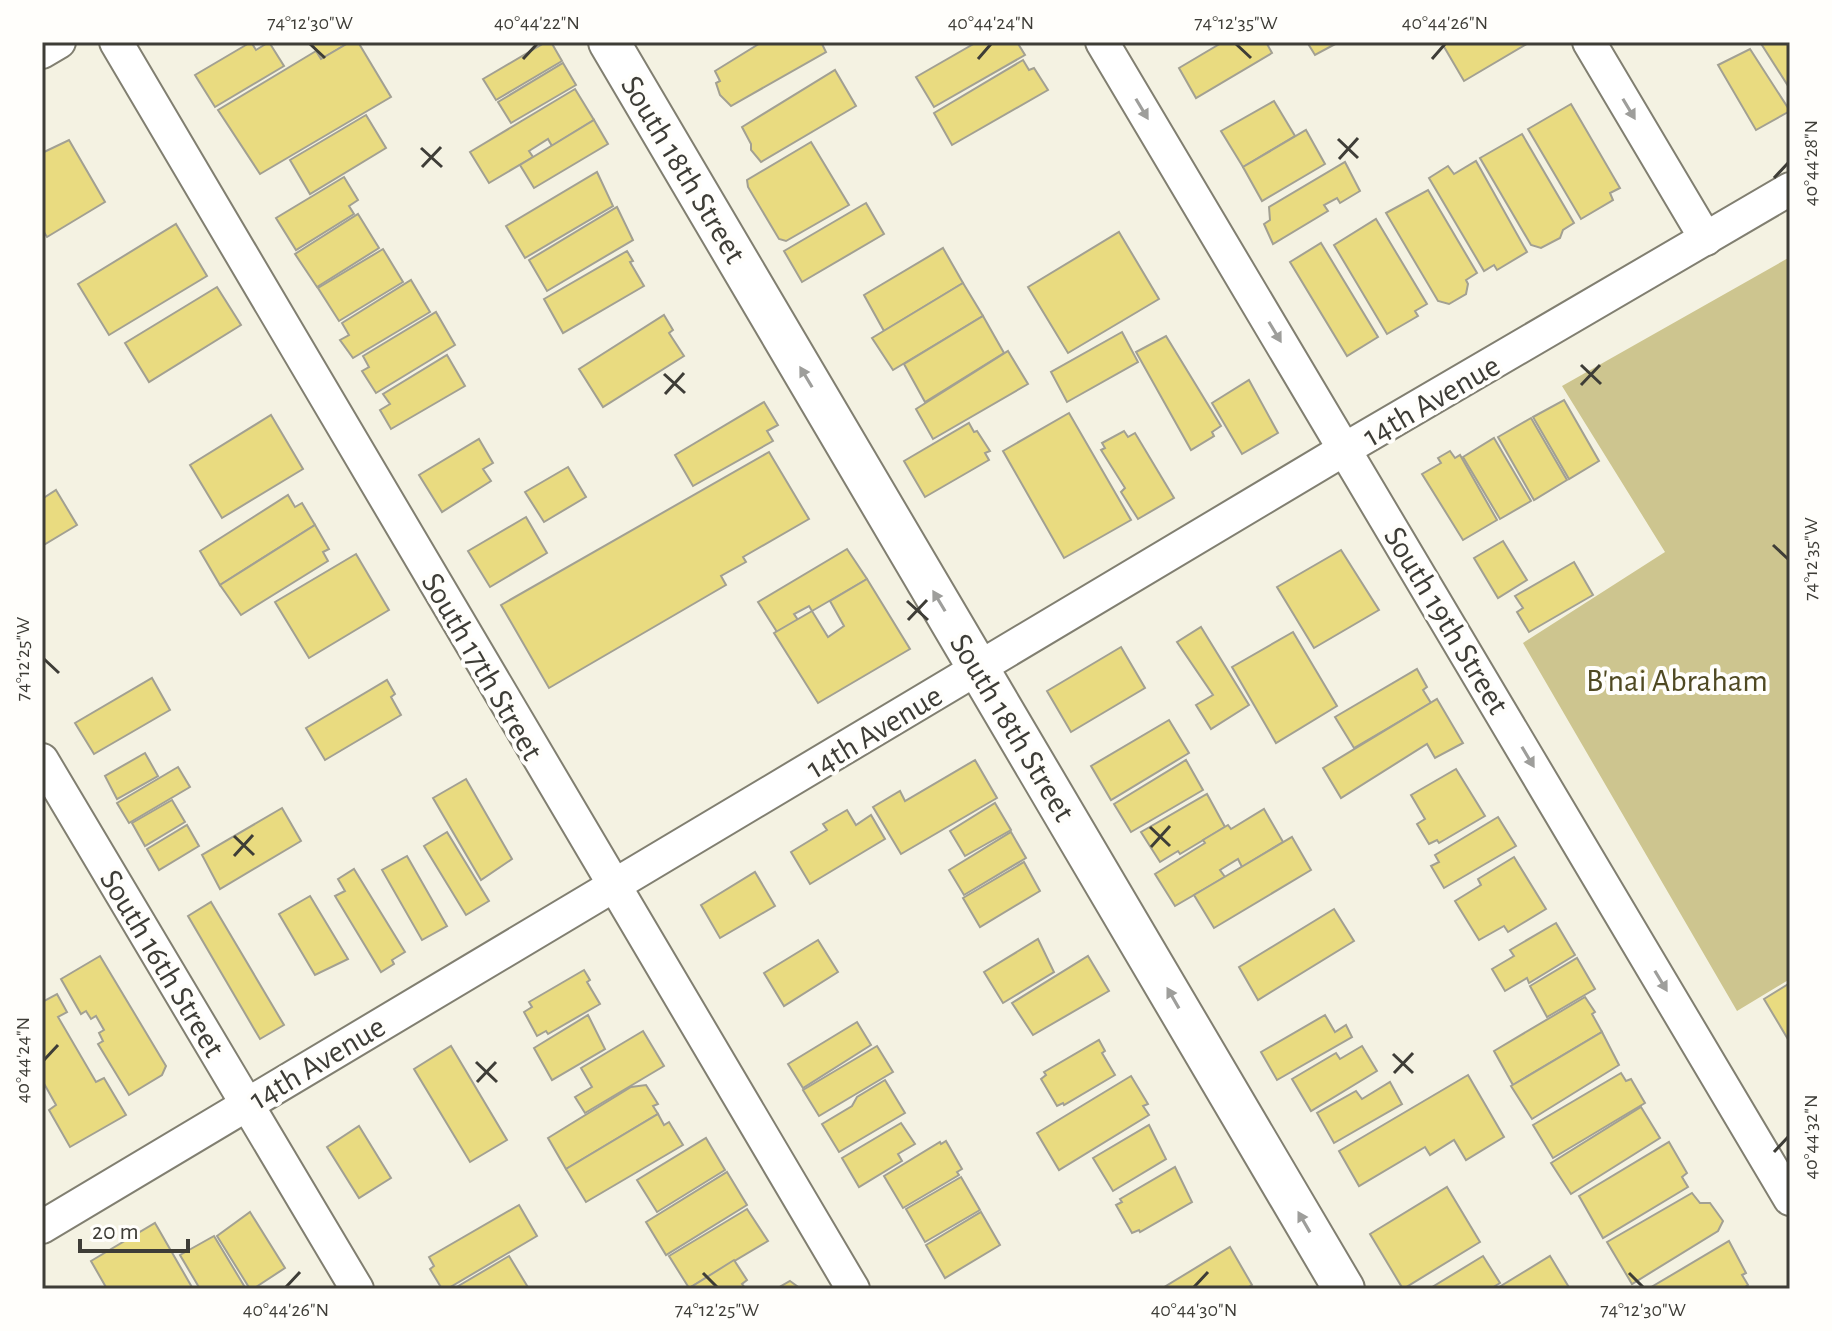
<svg xmlns="http://www.w3.org/2000/svg" width="1832" height="1331" font-family="'Alegreya Sans',sans-serif">
<style>
.green{fill:#cdc58f}
.building{fill:#e9db80;stroke:#a2a092;stroke-width:2}
.lines{fill:none;stroke-linecap:round;stroke-linejoin:round}
.minor-casing{stroke:#817f71;stroke-width:36}
.tertiary-casing{stroke:#817f71;stroke-width:44}
.minor{stroke:#fff;stroke-width:32}
.tertiary{stroke:#fff;stroke-width:40}
.oneway{fill:#9e9e9b}
.ticks{fill:none;stroke:#3e3d37;stroke-width:3}
.labels{text-anchor:middle;stroke-width:8;stroke-linejoin:round;paint-order:stroke}
.street-label{font-size:32px;fill:#3e3d37;stroke:#fffefb}
.park-label{font-size:32px;fill:#4f4922;stroke:#fffefb}
.neatline{fill:none;stroke:#3e3d37;stroke-width:3}
.ticks-label{font-size:20px;text-anchor:middle;fill:#3e3d37}
</style>
<rect width="100%" height="100%" fill="#f4f2e2"/>
<path class="green" d="M1790,257V979L1737,1011L1523,643L1665,552L1562,386Z"/>
<g class="building">
<path d="M251,42L256,50L269,42L284,66L215,107L195,75Z"/>
<path d="M311,42H350L321,59Z"/>
<path d="M350,42H358L391,97L260,174L218,110L316,51L321,59Z"/>
<path d="M546,42H551L562,61L496,100L483,79Z"/>
<path d="M762,42H821L826,52L731,106L720,95L716,83L720,81L715,71Z"/>
<path d="M977,42H1017L1025,55L934,107L916,77Z"/>
<path d="M1223,42H1266L1272,53L1196,98L1179,68Z"/>
<path d="M1307,42H1339L1315,55Z"/>
<path d="M1448,42H1530L1464,81L1443,45Z"/>
<path d="M1760,42H1790V89Z"/>
<path d="M1750,49L1790,111L1756,130L1718,65Z"/>
<path d="M1023,60L1029,70L1034,68L1048,90L952,145L934,113Z"/>
<path d="M563,63L576,85L511,123L498,102Z"/>
<path d="M835,70L856,106L761,162L751,150V144L742,127Z"/>
<path d="M575,89L594,120L552,146L548,139L529,151L533,157L489,183L470,152Z"/>
<path d="M1274,101L1295,136L1243,167L1221,131Z"/>
<path d="M1571,104L1620,188L1610,193L1613,200L1581,219L1528,129Z"/>
<path d="M366,115L386,148L310,194L290,160Z"/>
<path d="M594,120L608,144L534,188L520,165Z"/>
<path d="M1306,130L1325,164L1262,201L1243,167Z"/>
<path d="M1522,134L1574,223L1563,230L1560,238L1541,248L1531,245L1480,158Z"/>
<path d="M69,140L105,202L47,237L42,229V153Z"/>
<path d="M811,142L849,205L786,241L779,239L748,187L747,180Z"/>
<path d="M1476,161L1527,252L1497,270L1494,265L1484,271L1429,178L1448,166L1454,174Z"/>
<path d="M1345,162L1360,191L1340,203L1337,198L1324,205L1328,211L1273,244L1264,224L1270,220L1269,207Z"/>
<path d="M597,172L613,206L525,258L506,226Z"/>
<path d="M344,177L358,200L349,206L354,214L296,250L276,218Z"/>
<path d="M1428,190L1477,273L1466,280L1468,284L1466,294L1449,304L1438,301L1386,213Z"/>
<path d="M866,203L884,234L802,282L784,251Z"/>
<path d="M617,207L633,240L547,291L529,260Z"/>
<path d="M358,214L379,248L317,287L295,254Z"/>
<path d="M1376,219L1427,304L1415,311L1418,316L1387,334L1334,245Z"/>
<path d="M176,224L207,276L109,335L78,284Z"/>
<path d="M1119,232L1159,299L1068,353L1028,287Z"/>
<path d="M1321,243L1378,337L1347,356L1290,262Z"/>
<path d="M943,248L963,283L884,331L864,295Z"/>
<path d="M383,249L403,282L339,321L318,288Z"/>
<path d="M627,251L633,261L630,262L644,286L563,333L544,299Z"/>
<path d="M411,280L430,312L353,358L340,340L349,335L342,323Z"/>
<path d="M963,283L983,316L893,370L872,338Z"/>
<path d="M217,287L241,325L149,382L125,343Z"/>
<path d="M436,312L455,345L376,393L362,371L369,367L363,356Z"/>
<path d="M664,315L673,330L669,333L684,356L603,407L579,369Z"/>
<path d="M983,316L1004,353L925,402L904,364Z"/>
<path d="M1122,332L1138,362L1067,402L1051,372Z"/>
<path d="M1166,336L1221,426L1212,432L1214,436L1191,450L1136,352Z"/>
<path d="M1008,351L1028,384L933,439L916,409Z"/>
<path d="M447,355L465,386L391,429L380,410L390,404L383,394Z"/>
<path d="M1249,380L1278,433L1242,454L1212,403Z"/>
<path d="M1564,400L1599,461L1569,479L1533,417Z"/>
<path d="M764,402L778,425L767,431L773,441L693,486L675,455Z"/>
<path d="M1069,413L1131,520L1064,558L1003,451Z"/>
<path d="M271,415L303,469L222,518L190,465Z"/>
<path d="M1531,418L1567,480L1534,500L1498,437Z"/>
<path d="M969,423L974,432L977,431L990,451L985,453L989,460L925,497L904,461Z"/>
<path d="M1124,431L1128,437L1135,433L1174,498L1138,519L1121,492L1125,488L1101,450L1105,448L1102,443Z"/>
<path d="M1494,438L1531,501L1500,519L1463,457Z"/>
<path d="M479,439L493,463L483,469L491,481L442,512L419,475Z"/>
<path d="M1450,451L1455,458L1460,455L1497,520L1463,540L1422,474L1441,463L1438,458Z"/>
<path d="M769,452L809,519L743,557L746,562L721,576L726,585L549,688L501,605Z"/>
<path d="M568,467L586,497L544,522L525,492Z"/>
<path d="M56,490L77,525L42,546V499Z"/>
<path d="M288,495L295,507L302,503L315,525L220,585L200,551Z"/>
<path d="M526,517L547,553L490,587L468,551Z"/>
<path d="M315,525L329,549L323,552L328,561L241,615L220,585Z"/>
<path d="M1503,541L1527,580L1498,598L1474,558Z"/>
<path d="M847,549L867,579L812,611L809,606L794,614L798,620L777,632L758,602Z"/>
<path d="M1341,550L1379,610L1314,648L1277,587Z"/>
<path d="M356,554L389,610L309,658L275,602Z"/>
<path d="M1574,562L1593,595L1529,632L1517,612L1523,608L1515,596Z"/>
<path d="M867,579L910,649L818,703L774,633L812,611L828,637L844,626L830,601Z"/>
<path d="M1201,627L1249,705L1211,729L1196,705L1213,695L1177,642Z"/>
<path d="M1293,632L1337,706L1276,743L1232,667Z"/>
<path d="M1121,647L1145,688L1071,732L1047,691Z"/>
<path d="M1417,669L1427,687L1423,690L1431,703L1354,748L1335,717Z"/>
<path d="M152,678L170,710L94,754L75,723Z"/>
<path d="M387,680L395,694L391,697L401,715L325,760L306,728Z"/>
<path d="M1437,699L1463,743L1435,758L1427,744L1341,798L1323,768Z"/>
<path d="M1169,720L1189,753L1111,800L1091,766Z"/>
<path d="M145,753L158,776L117,799L105,776Z"/>
<path d="M975,760L997,798L901,854L873,807L900,791L905,801Z"/>
<path d="M1186,760L1203,790L1131,832L1114,804Z"/>
<path d="M178,767L190,787L129,823L117,803Z"/>
<path d="M1456,769L1485,816L1439,843L1437,840L1429,844L1417,824L1425,819L1411,795Z"/>
<path d="M466,779L512,859L481,880L433,798Z"/>
<path d="M1207,794L1225,827L1180,854L1178,851L1160,862L1141,832Z"/>
<path d="M172,800L185,822L145,846L132,823Z"/>
<path d="M995,803L1011,830L965,856L950,831Z"/>
<path d="M282,808L301,841L220,889L202,855Z"/>
<path d="M1264,809L1283,842L1242,867L1238,859L1220,870L1225,877L1175,906L1155,874L1205,843L1203,840L1228,825L1231,829Z"/>
<path d="M847,810L856,825L871,815L885,839L810,884L791,852L827,830L823,824Z"/>
<path d="M1498,817L1516,846L1444,888L1431,866L1439,862L1435,855Z"/>
<path d="M187,825L199,846L159,870L147,849Z"/>
<path d="M447,832L489,901L466,915L424,846Z"/>
<path d="M1011,832L1026,858L964,895L949,870Z"/>
<path d="M1292,837L1311,870L1214,928L1194,895Z"/>
<path d="M407,856L447,926L422,940L382,870Z"/>
<path d="M1514,857L1546,909L1508,932L1504,926L1479,940L1455,901L1481,885L1478,879Z"/>
<path d="M1024,862L1040,891L980,927L963,898Z"/>
<path d="M354,869L405,952L392,960L394,964L381,972L335,896L345,891L338,879Z"/>
<path d="M755,872L775,906L720,938L701,905Z"/>
<path d="M310,896L348,959L315,975L279,914Z"/>
<path d="M211,902L284,1025L260,1039L188,916Z"/>
<path d="M1334,909L1354,941L1258,1000L1239,967Z"/>
<path d="M1556,923L1575,955L1529,983L1527,978L1505,991L1492,969L1514,956L1510,950Z"/>
<path d="M1038,939L1054,972L1003,1003L984,972Z"/>
<path d="M818,940L838,972L784,1006L764,973Z"/>
<path d="M100,956L166,1066L162,1075L129,1095L98,1044L103,1041L99,1033L104,1030L96,1016L91,1019L86,1011L81,1014L61,979Z"/>
<path d="M1088,956L1109,991L1033,1035L1012,1003Z"/>
<path d="M1577,958L1595,989L1547,1017L1530,986Z"/>
<path d="M584,970L590,980L587,982L600,1004L548,1034L546,1031L537,1036L524,1012L532,1007L529,1002Z"/>
<path d="M1790,983V1041H1789L1764,999Z"/>
<path d="M57,994L67,1012L58,1017L96,1082L104,1078L126,1115L70,1147L49,1110L56,1105L42,1080V1002Z"/>
<path d="M1585,997L1595,1012L1592,1014L1602,1032L1513,1085L1494,1051Z"/>
<path d="M588,1015L605,1049L552,1080L534,1048Z"/>
<path d="M1325,1015L1335,1032L1346,1025L1352,1037L1277,1080L1261,1052Z"/>
<path d="M857,1022L871,1045L803,1088L788,1064Z"/>
<path d="M643,1031L664,1066L585,1113L575,1097L592,1087L581,1068Z"/>
<path d="M1602,1032L1619,1065L1532,1119L1511,1086Z"/>
<path d="M1099,1040L1105,1051L1102,1053L1115,1075L1064,1105L1063,1103L1057,1106L1041,1079L1046,1075L1044,1072Z"/>
<path d="M451,1046L507,1140L470,1162L414,1069Z"/>
<path d="M877,1046L893,1072L819,1116L803,1090Z"/>
<path d="M1362,1046L1377,1071L1311,1111L1292,1079L1336,1053L1340,1059Z"/>
<path d="M1621,1073L1626,1081L1631,1079L1645,1103L1553,1158L1533,1125Z"/>
<path d="M1468,1075L1504,1137L1466,1160L1454,1140L1430,1155L1425,1147L1359,1186L1339,1151Z"/>
<path d="M1131,1076L1148,1104L1143,1106L1149,1115L1059,1170L1037,1133Z"/>
<path d="M885,1080L905,1113L839,1152L822,1124L852,1106L857,1097Z"/>
<path d="M1390,1082L1402,1104L1334,1143L1317,1113L1356,1091L1362,1099Z"/>
<path d="M646,1085L658,1104L653,1106L658,1114L566,1169L548,1138L631,1087Z"/>
<path d="M1641,1107L1660,1138L1571,1194L1551,1163Z"/>
<path d="M658,1114L664,1125L669,1122L683,1145L586,1202L566,1169Z"/>
<path d="M901,1123L915,1144L898,1154L902,1161L859,1187L842,1158Z"/>
<path d="M1149,1125L1166,1159L1113,1191L1093,1158Z"/>
<path d="M359,1126L391,1178L359,1198L327,1147Z"/>
<path d="M706,1138L725,1170L657,1212L637,1180Z"/>
<path d="M946,1141L962,1169L957,1172L959,1175L903,1208L884,1176L940,1142L941,1144Z"/>
<path d="M1669,1142L1687,1173L1682,1177L1688,1187L1603,1238L1579,1196Z"/>
<path d="M1175,1167L1192,1202L1140,1232L1139,1230L1132,1233L1116,1205L1122,1202L1120,1199Z"/>
<path d="M727,1172L747,1205L666,1255L646,1222Z"/>
<path d="M961,1177L980,1210L925,1242L906,1209Z"/>
<path d="M1447,1187L1480,1242L1403,1289L1370,1234Z"/>
<path d="M1692,1193L1700,1203H1710L1723,1221L1718,1231L1632,1284L1607,1242Z"/>
<path d="M519,1205L537,1236L447,1289H442L430,1269L434,1266L429,1257Z"/>
<path d="M747,1209L768,1241L689,1288L669,1256Z"/>
<path d="M250,1212L285,1268L253,1289H250L217,1236Z"/>
<path d="M981,1212L1000,1245L945,1278L926,1245Z"/>
<path d="M155,1223L193,1289H107L91,1261Z"/>
<path d="M214,1236L246,1289H200L180,1255Z"/>
<path d="M1729,1241L1746,1273L1742,1275L1748,1285L1742,1289H1648Z"/>
<path d="M1230,1247L1252,1285L1245,1289H1161Z"/>
<path d="M509,1256L529,1289H455V1288Z"/>
<path d="M1483,1256L1500,1283L1490,1289H1429Z"/>
<path d="M1550,1256L1570,1289H1496Z"/>
<path d="M734,1260L747,1280L742,1284L746,1289H688Z"/>
<path d="M790,1281L801,1289H776Z"/>
</g>
<g class="lines">
<defs>
<g id="minor">
<path d="M116,42L853,1289"/>
<path d="M1102,42L1790,1199"/>
<path d="M1589,42L1706,239"/>
<path d="M42,52L59,42"/>
<path d="M42,760L357,1289"/>
<path d="M42,1227L1345,449L1790,189"/>
</g>
<path id="tertiary" d="M609,42L1344,1289"/>
</defs>
<use href="#minor" class="minor-casing"/>
<use href="#tertiary" class="tertiary-casing"/>
<use href="#minor" class="minor"/>
<use href="#tertiary" class="tertiary"/>
</g>
<defs><path id="oneway-solid" d="M-6-.8H1V-3.2L6.5 0L1 3.2V.8H-6Z" transform="scale(2)"/></defs>
<g class="oneway">
<use href="#oneway-solid" transform="translate(1142 109) rotate(59)"/>
<use href="#oneway-solid" transform="translate(1629 109) rotate(59)"/>
<use href="#oneway-solid" transform="translate(1275 332) rotate(59)"/>
<use href="#oneway-solid" transform="translate(806 377) rotate(-121)"/>
<use href="#oneway-solid" transform="translate(939 601) rotate(-121)"/>
<use href="#oneway-solid" transform="translate(1528 757) rotate(59)"/>
<use href="#oneway-solid" transform="translate(1661 981) rotate(59)"/>
<use href="#oneway-solid" transform="translate(1173 998) rotate(-120)"/>
<use href="#oneway-solid" transform="translate(1304 1222) rotate(-120)"/>
</g>
<path class="ticks" d="M310,44L325,58M1236,44L1251,58M523,59L537,44M978,59L991,44M1432,59L1445,44M1338,139L1358,158M421,148L442,167M1339,159L1358,138M422,167L441,147M1774,178L1788,163M1581,365L1601,384M664,374L685,393M1581,385L1600,365M665,394L684,373M1773,545L1788,559M907,601L928,620M908,620L927,600M44,659L59,673M1150,827L1170,846M234,836L254,855M1151,847L1170,826M234,856L253,835M1393,1054L1413,1073M44,1060L58,1045M476,1062L497,1082M1394,1073L1413,1053M477,1082L496,1062M1774,1152L1788,1137M703,1273L717,1287M1629,1273L1643,1287M286,1287L300,1272M1194,1287L1208,1272"/>
<g class="labels">
<g class="street-label">
<text transform="translate(684 169) rotate(59)" y="11">South 18th Street</text>
<text transform="translate(1431 400) rotate(-30)" y="11">14th Avenue</text>
<text transform="translate(1447 620) rotate(59)" y="11">South 19th Street</text>
<text transform="translate(483 666) rotate(60)" y="11">South 17th Street</text>
<text transform="translate(1013 727) rotate(59)" y="11">South 18th Street</text>
<text transform="translate(874 731) rotate(-31)" y="11">14th Avenue</text>
<text transform="translate(163 963) rotate(59)" y="11">South 16th Street</text>
<text transform="translate(317 1062) rotate(-31)" y="11">14th Avenue</text>
</g>
<g class="park-label">
<text x="1677" y="691">B'nai Abraham</text>
</g>
</g>
<rect width="1832" height="1331" fill="none" stroke="#fffefb" stroke-width="88"/>
<path d="M80 1239v12h108v-12" fill="none" stroke="#3e3d37" stroke-width="4"/>
<text x="92" y="1239" font-size="24" fill="#3e3d37" stroke="#fffefb" stroke-width="6" paint-order="stroke">20 m</text>
<rect x="44" y="44" width="1744" height="1243" class="neatline"/>
<g class="ticks-label">
<text x="310" y="29">74°12'30"W</text>
<text x="537" y="29">40°44'22"N</text>
<text x="991" y="29">40°44'24"N</text>
<text x="1236" y="29">74°12'35"W</text>
<text x="1445" y="29">40°44'26"N</text>
<text transform="translate(1810 163) rotate(-90)" y="7">40°44'28"N</text>
<text transform="translate(1810 559) rotate(-90)" y="7">74°12'35"W</text>
<text transform="translate(22 659) rotate(-90)" y="7">74°12'25"W</text>
<text transform="translate(22 1060) rotate(-90)" y="7">40°44'24"N</text>
<text transform="translate(1810 1137) rotate(-90)" y="7">40°44'32"N</text>
<text x="286" y="1316">40°44'26"N</text>
<text x="717" y="1316">74°12'25"W</text>
<text x="1194" y="1316">40°44'30"N</text>
<text x="1643" y="1316">74°12'30"W</text>
</g>
</svg>
